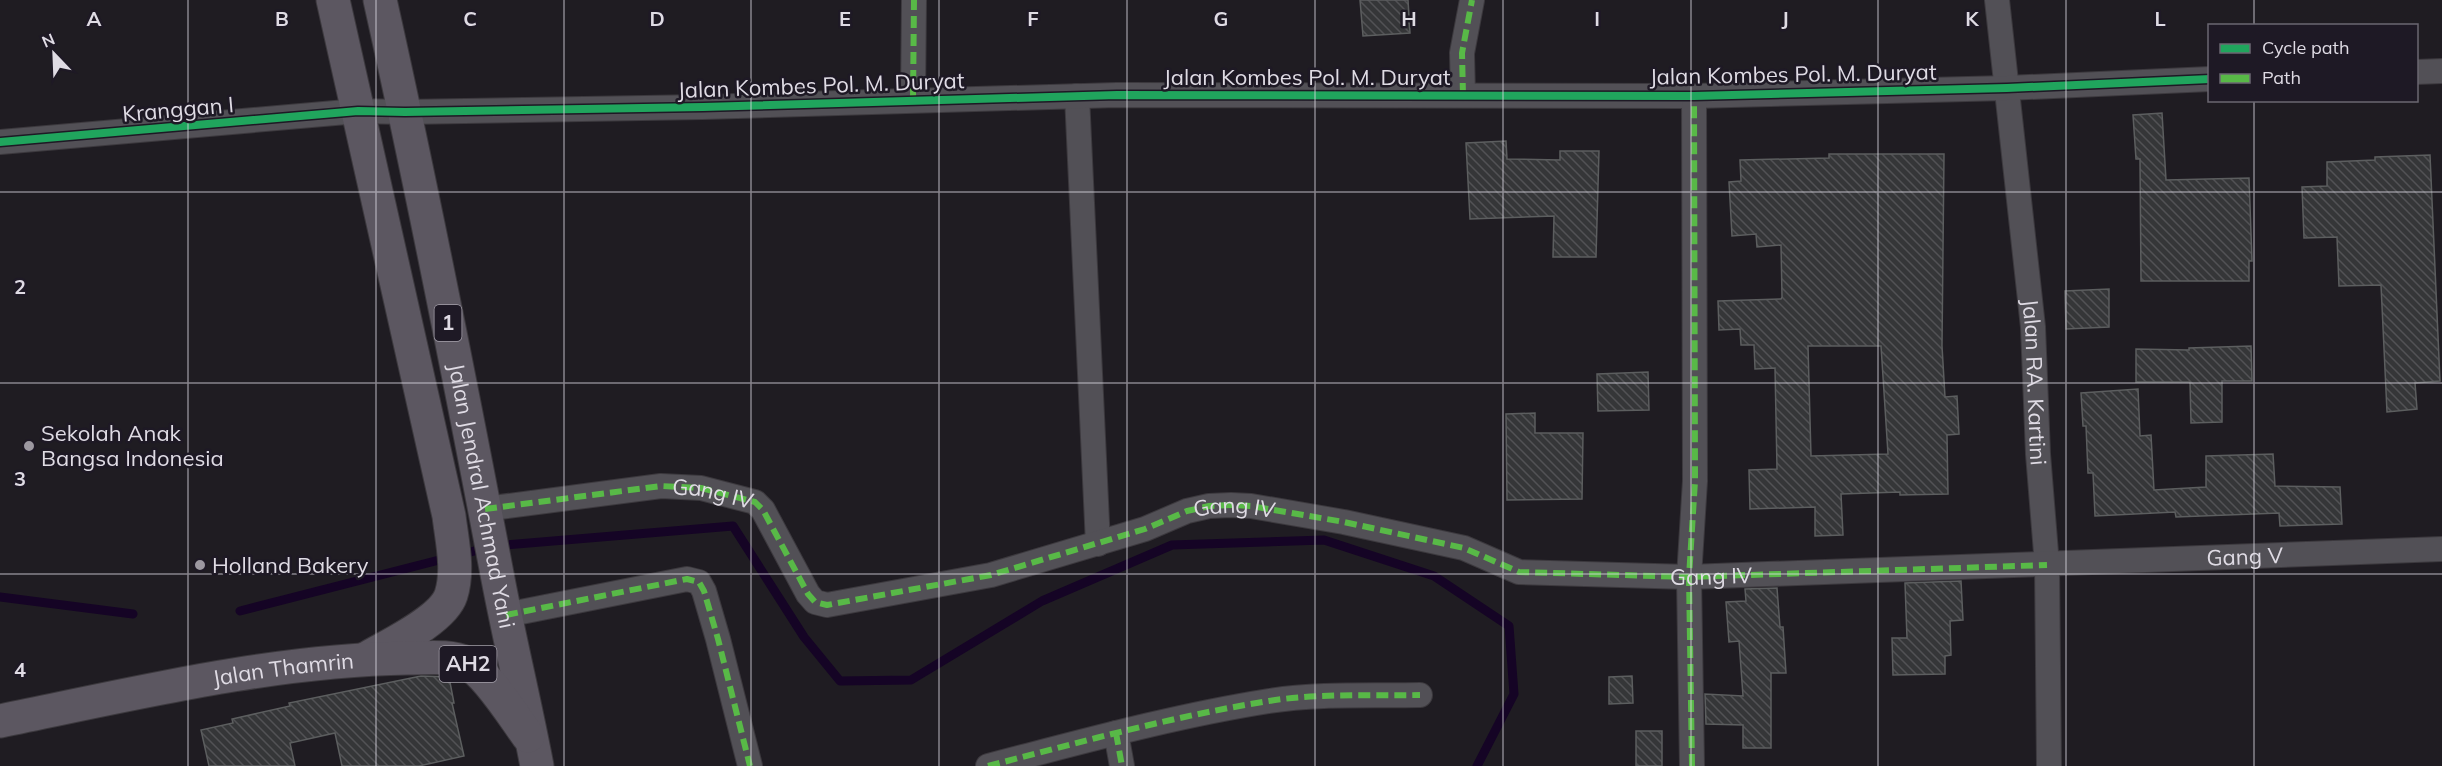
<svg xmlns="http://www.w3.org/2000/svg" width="2442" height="766" font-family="Mulish,sans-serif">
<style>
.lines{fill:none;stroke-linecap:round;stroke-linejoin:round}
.stream{stroke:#150425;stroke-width:9}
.building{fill:url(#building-back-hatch);stroke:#5c5e5f;stroke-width:1.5;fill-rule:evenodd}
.minor-casing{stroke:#3c393e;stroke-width:26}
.trunk-casing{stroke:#3c393e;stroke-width:35}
.minor{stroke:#525056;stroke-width:24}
.trunk{stroke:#5c5761;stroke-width:33}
.quiet{stroke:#58b947;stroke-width:6;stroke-dasharray:12 6;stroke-linecap:butt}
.cycleway-casing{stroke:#1e1925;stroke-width:11}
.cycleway{stroke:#20a55d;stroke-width:8}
.grid{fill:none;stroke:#dfdbe4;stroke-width:1.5;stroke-opacity:0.55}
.poi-dot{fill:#9c98a0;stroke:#1e1925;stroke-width:2}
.labels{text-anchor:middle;stroke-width:5;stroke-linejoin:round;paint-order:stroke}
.shield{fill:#1e1925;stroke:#a5a1ab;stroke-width:1.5}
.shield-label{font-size:21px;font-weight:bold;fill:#dfdbe4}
.street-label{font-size:22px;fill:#dfdbe4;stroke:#1e1925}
.poi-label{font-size:22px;fill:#dfdbe4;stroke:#1e1925;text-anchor:start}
.grid-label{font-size:20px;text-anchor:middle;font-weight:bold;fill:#dfdbe4;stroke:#1e1925;stroke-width:5;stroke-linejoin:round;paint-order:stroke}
</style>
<defs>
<pattern id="building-back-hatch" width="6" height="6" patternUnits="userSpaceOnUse" patternTransform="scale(1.5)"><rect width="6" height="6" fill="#353638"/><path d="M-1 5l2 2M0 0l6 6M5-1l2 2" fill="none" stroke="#525255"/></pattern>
</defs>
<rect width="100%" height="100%" fill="#1f1c22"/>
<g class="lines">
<g class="stream">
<path d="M0,597L133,614"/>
<path d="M240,611L494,546L733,526L804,637L840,681L911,680L1042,601L1172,545L1324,540L1434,576L1509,626L1514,694L1477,766"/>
</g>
</g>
<g class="building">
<path d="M1360,0H1408L1410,33L1363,36Z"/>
<path d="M2162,113L2166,180L2249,178L2252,261H2249V281H2141L2140,159H2136L2133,115Z"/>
<path d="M1506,141L1507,159L1560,160V151H1599L1596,257H1553L1554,216L1470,219L1466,143Z"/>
<path d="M1829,154H1944L1942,346L1945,397L1957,396L1959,434L1947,435L1948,494L1900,495V492L1841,494L1843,535L1815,536V507L1750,509L1749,470L1777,469L1775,368L1755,369L1754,345H1741L1740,329L1719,330L1718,301L1781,299L1782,297L1781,245L1757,247L1756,234L1732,236L1729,182L1741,181L1740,160L1829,158ZM1808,346H1881L1888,454L1811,456Z"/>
<path d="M2430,155L2440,381L2415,383L2417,409L2387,412L2381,285L2339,286L2337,237L2304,238L2302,187L2327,186V162L2375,160V157Z"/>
<path d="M2109,289V327L2066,329L2065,291Z"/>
<path d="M2251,346L2252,381H2222V422L2191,423L2190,382H2136V349L2189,350V348Z"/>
<path d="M1648,372L1649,410L1598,411L1597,374Z"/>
<path d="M2138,389L2140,436L2151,435L2154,490L2206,487V456L2273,454L2275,486L2340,487L2342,524L2280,526L2279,513L2176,517L2175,512L2095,516L2093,473H2088L2086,426H2083L2081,393Z"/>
<path d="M1535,413V433H1583L1582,499L1507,500L1506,414Z"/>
<path d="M1961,581L1963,620L1950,621L1951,655L1945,656V674L1893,675L1892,638H1907L1905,583Z"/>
<path d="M1777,588L1780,627H1783L1786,673H1771V748H1743V725L1706,724L1705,694L1743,696L1739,641L1729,642L1726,602L1746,601L1745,589Z"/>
<path d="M421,676L449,677L454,703H452L464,756L419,766H342L335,733L290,743L295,766H209L201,730L233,723L232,719L290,706L289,703Z"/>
<path d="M1632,676L1633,703L1609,704V677Z"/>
<rect x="1636" y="731" width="26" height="35"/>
</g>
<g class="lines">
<defs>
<g id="minor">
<path id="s1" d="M1997,0L2033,327L2038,454L2047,565L2049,766"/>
<path d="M2416,72L2442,71"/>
<path d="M1463,95L1462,53L1472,0"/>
<path d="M1077,96L1098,544"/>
<path d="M913,100L914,0"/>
<path d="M0,142L358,111L405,112L703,107L1117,95L1694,96L2007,88L2210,79"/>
<path id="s2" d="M485,509L661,486L701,488L755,502L763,510L808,594L815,602L827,605L991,575L1145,529L1187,511L1209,506L1231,505L1251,506L1344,522L1464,548L1519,572L1689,577L2442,549"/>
<path d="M506,615L687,579L699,582L704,591L718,639L750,766"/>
<path d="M1116,733L1122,766"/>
<path d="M988,766C1081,742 1174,716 1269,701C1318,693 1370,696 1420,695"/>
<path d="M1692,766L1689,577L1695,481L1694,96"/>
</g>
<g id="trunk">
<path d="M333,0L449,516C452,541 459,570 451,595C443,620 389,645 367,658"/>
<path id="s3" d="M380,0C423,192 461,385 498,579C510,642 525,703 537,766"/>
<path id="s4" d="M0,721C133,694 272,660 408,658C428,658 449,655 467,663C487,673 514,717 528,736"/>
</g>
</defs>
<use href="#minor" class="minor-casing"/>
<use href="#trunk" class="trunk-casing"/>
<use href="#minor" class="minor"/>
<use href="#trunk" class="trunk"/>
<g class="quiet">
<path d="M1463,95L1462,53L1472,0"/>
<path d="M913,100L914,0"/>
<path id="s5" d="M485,509L661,486L701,488L755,502L763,510L808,594L815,602L827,605L991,575L1145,529L1187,511L1209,506L1231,505L1251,506L1344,522L1464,548L1519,572L1689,577L2047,565"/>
<path d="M506,615L687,579L699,582L704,591L718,639L750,766"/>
<path d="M1116,733L1122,766"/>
<path d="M988,766C1081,742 1174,716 1269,701C1318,693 1370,696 1420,695"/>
<path d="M1692,766L1689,577L1695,481L1694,96"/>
</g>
<defs>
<path id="cycleway" d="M0,142L358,111L405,112L703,107L1117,95L1694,96L2007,88L2210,79"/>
</defs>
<use href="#cycleway" class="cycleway-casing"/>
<use href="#cycleway" class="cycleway"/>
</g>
<path class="grid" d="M188,0V766M376,0V766M564,0V766M751,0V766M939,0V766M1127,0V766M1315,0V766M1503,0V766M1691,0V766M1878,0V766M2066,0V766M2254,0V26M2254,100V766M0,192H2442M0,383H2442M0,574H2442"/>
<g class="poi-dot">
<circle cx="29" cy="446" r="6"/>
<circle cx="200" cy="565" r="6"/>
</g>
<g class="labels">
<g class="shield">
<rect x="434.5" y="305" width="27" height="36" rx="4.5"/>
<rect x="439.5" y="646" width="57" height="36" rx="4.5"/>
</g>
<g class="shield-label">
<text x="448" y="330">1</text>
<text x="468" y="671">AH2</text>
</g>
<g class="street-label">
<text transform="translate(1793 74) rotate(-1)" y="8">Jalan Kombes Pol. M. Duryat</text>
<text x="1307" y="85">Jalan Kombes Pol. M. Duryat</text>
<text transform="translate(821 85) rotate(-2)" y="8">Jalan Kombes Pol. M. Duryat</text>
<text transform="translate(178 109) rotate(-5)" y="8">Kranggan I</text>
<text dy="8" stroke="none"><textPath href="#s1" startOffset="384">Jalan RA. Kartini</textPath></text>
<text dy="8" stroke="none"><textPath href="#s3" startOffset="506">Jalan Jendral Achmad Yani</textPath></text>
<text dy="8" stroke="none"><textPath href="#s5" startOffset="230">Gang IV</textPath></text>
<text dy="8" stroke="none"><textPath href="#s5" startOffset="824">Gang IV</textPath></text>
<text dy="8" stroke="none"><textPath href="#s2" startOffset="1844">Gang V</textPath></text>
<text dy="8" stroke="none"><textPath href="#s5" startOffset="1310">Gang IV</textPath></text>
<text dy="8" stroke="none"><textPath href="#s4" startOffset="288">Jalan Thamrin</textPath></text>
</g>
<g class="poi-label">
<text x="41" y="441">Sekolah Anak<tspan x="41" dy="25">Bangsa Indonesia</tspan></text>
<text x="212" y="573">Holland Bakery</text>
</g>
</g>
<g class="grid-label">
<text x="94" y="26">A</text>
<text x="282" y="26">B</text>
<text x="470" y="26">C</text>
<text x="657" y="26">D</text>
<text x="845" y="26">E</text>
<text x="1033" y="26">F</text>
<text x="1221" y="26">G</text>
<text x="1409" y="26">H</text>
<text x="1597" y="26">I</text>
<text x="1785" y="26">J</text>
<text x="1972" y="26">K</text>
<text x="2160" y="26">L</text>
<text x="20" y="294">2</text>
<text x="20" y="486">3</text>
<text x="20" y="677">4</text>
</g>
<rect x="2208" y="24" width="210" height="78" fill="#1e1925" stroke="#6b6771" stroke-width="1.5"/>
<rect x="2220" y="44" width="30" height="9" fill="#20a55d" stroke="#6b6771" stroke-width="1.5"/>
<text x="2262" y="54" font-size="18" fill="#dfdbe4">Cycle path</text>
<rect x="2220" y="74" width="30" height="9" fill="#58b947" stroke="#6b6771" stroke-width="1.5"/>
<text x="2262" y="84" font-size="18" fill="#dfdbe4">Path</text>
<g transform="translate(54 54) rotate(337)" stroke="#1e1925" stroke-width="4.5" paint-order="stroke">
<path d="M0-4.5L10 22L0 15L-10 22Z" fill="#dfdbe4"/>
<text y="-9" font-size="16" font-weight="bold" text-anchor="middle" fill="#dfdbe4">N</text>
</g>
</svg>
